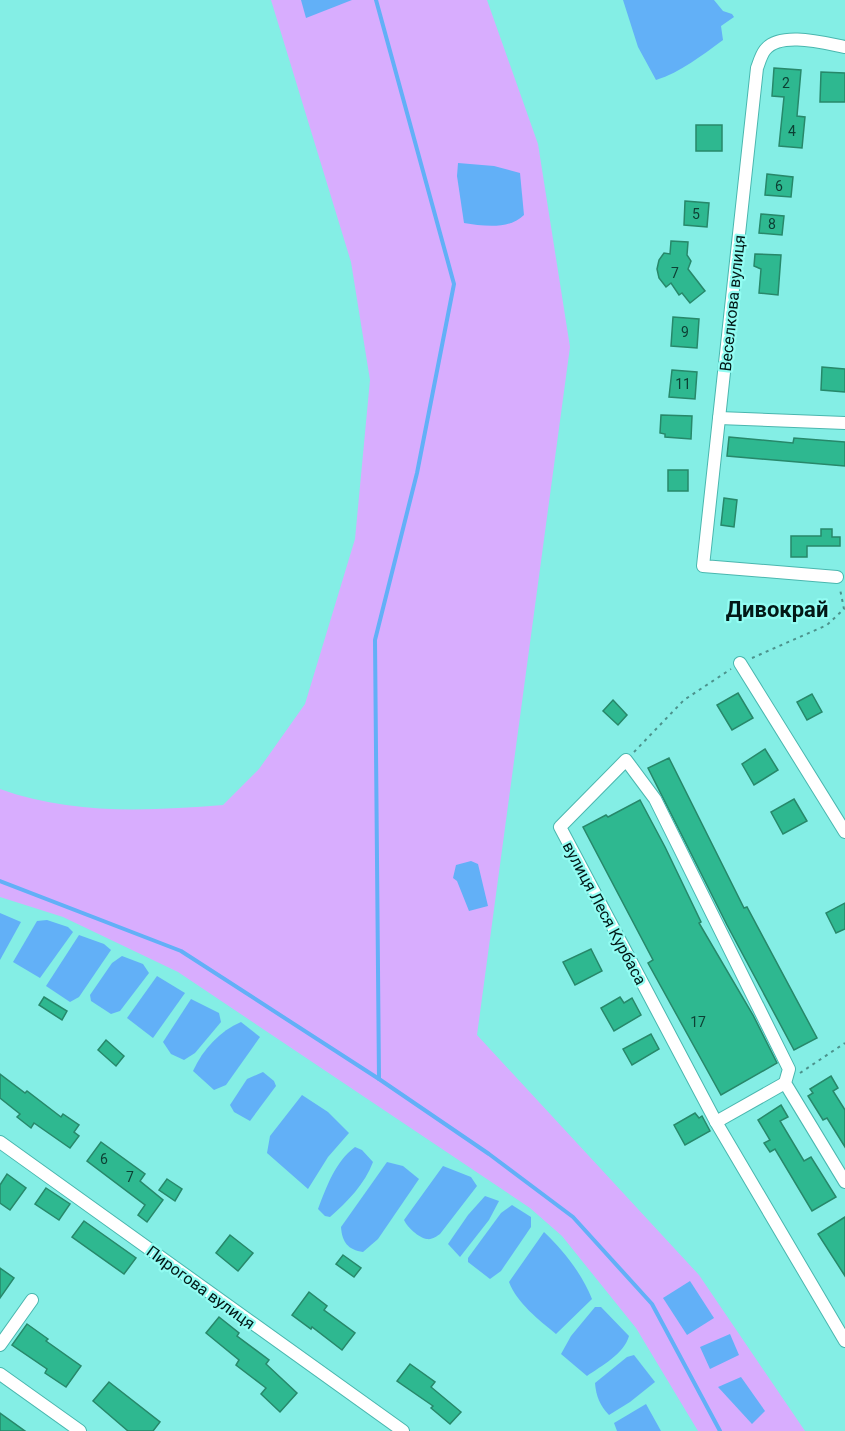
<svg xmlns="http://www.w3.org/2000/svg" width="845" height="1431" font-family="Roboto,sans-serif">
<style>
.green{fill:#d8adfe}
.water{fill:#62b0f7}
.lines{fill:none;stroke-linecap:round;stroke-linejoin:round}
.stream{stroke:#62b0f7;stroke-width:4}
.building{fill:#2eb890;stroke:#27886a;stroke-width:1.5}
.minor-casing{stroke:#4ab7af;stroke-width:14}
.path{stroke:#4c928c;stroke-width:2;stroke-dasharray:3 4.5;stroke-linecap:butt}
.minor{stroke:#fff;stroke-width:12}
.labels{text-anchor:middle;stroke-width:4.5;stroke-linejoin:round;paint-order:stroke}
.number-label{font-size:14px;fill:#0d4034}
.street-label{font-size:16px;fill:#021816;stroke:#92fcf2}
.district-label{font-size:22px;font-weight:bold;fill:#021816;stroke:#92fcf2}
</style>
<rect width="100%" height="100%" fill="#84eee5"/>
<path class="green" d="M271,0H487L538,144L570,347L477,1035L699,1275L805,1431H698L636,1328L562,1236L530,1208L178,972L63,917L0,897V789C72,815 148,811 223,805L259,769L305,704L355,539L370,380L351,262Z"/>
<g class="water">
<path d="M301,0H352L306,18Z"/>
<path d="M623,0H714L723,11L732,14L734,17L721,26L723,40C701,56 681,72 656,80L638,47Z"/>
<path d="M458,163L494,166L520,173L524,215C509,230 483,226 464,223L457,176Z"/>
<path d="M471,861L478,864L488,906L469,911L457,881L453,878L456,865Z"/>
<path d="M0,913L21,922L0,960Z"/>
<path d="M47,920L68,927L73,932L40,978L13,962L37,921Z"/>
<path d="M79,935L104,944L111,950L79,997L70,1002L46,986Z"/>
<path d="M122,956L143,964L149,973L120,1011L111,1014L91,1001L90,995L112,963Z"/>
<path d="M157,976L185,993L153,1038L127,1018Z"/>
<path d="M191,999L219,1013L221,1022L195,1053L184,1060L171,1054L163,1042Z"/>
<path d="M241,1022L260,1037L226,1085L214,1090L193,1071C203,1049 220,1031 241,1022Z"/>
<path d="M263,1072L274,1081L276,1086L250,1121L234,1112L230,1105L247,1079Z"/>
<path d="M302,1095L328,1112L349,1133L328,1157L308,1189L267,1153L270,1136Z"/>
<path d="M355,1147L362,1150L373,1162C365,1184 347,1202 330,1217L325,1216L318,1209C327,1186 335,1162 355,1147Z"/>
<path d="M387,1162L403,1166L419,1179L378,1239L363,1252C348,1250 342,1242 341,1227Z"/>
<path d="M443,1166L471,1177L477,1186L440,1234C437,1236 432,1240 427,1239C419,1238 407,1227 404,1220Z"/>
<path d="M485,1196L499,1201L489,1220L460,1257L448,1244L468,1215Z"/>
<path d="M512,1205L531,1217V1227L501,1271L490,1279L468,1262V1258L501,1213Z"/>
<path d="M544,1232C564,1251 582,1274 592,1299L556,1334C539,1320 517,1303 509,1282Z"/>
<path d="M690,1281L714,1318L687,1335L663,1298Z"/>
<path d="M595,1307H601L629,1336C624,1354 601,1366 587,1376L561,1354L571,1336Z"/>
<path d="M730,1334L739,1355L710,1369L700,1347Z"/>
<path d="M634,1355L655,1382L630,1402L609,1415C600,1406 596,1396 595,1383L627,1357Z"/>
<path d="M741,1377L765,1411L752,1424L718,1387Z"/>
<path d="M646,1404L661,1431H617L614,1423Z"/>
</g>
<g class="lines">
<g class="stream">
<path d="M376,0L454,284L417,473L375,640L379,1079"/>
<path d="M0,881L181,951L379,1079L489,1154L573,1217L652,1304L720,1431"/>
</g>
</g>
<g class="building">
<path d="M774,68L801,70L797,116L805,117L802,148L779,146L784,97L772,96Z"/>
<path d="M821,72L845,73V102H820Z"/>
<rect x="696" y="125" width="26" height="26"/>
<path d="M767,174L793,177L791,197L765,195Z"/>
<path d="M685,201L709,203L707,227L684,225Z"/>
<path d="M761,214L784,216L782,235L759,233Z"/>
<path d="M671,241L688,242L687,255L691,261L688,269L705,291L690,303L682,293L679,295L671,283L666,287L659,278L657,269L659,260L664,253L670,254Z"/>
<path d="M755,254L781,255L778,295L759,293L761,269L754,266Z"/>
<path d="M673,317L699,319L697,348L671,346Z"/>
<path d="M822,367L845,369V392L821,390Z"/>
<path d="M672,370L697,372L695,399L669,397Z"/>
<path d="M661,415L692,416L691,439L665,437V434L660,433Z"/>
<path d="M729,437L793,443L794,438L845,442V466L727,456Z"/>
<rect x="668" y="470" width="20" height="21"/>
<path d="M724,498L737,500L734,527L721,525Z"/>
<path d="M821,529H832V537H840V546H807V557H791V536H821Z"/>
<path d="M738,693L753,718L732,730L717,705Z"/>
<path d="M812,694L822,712L807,720L797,702Z"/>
<path d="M613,700L627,715L618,725L603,711Z"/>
<path d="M765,749L778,770L754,785L742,764Z"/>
<path d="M669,758L744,908L747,907L817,1038L794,1050L727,925L648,768Z"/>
<path d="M794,799L807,821L783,834L771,812Z"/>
<path d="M640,800L665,847L701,922L699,923L753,1015L777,1063L721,1095L648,963L653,960L583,827L606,815L608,817Z"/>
<path d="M845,903V929L836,933L826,913Z"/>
<path d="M591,949L602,971L575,985L563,962Z"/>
<path d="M44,997L67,1011L62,1020L39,1005Z"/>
<path d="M620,997L624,1003L632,998L641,1015L614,1031L601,1008Z"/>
<path d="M651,1034L659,1049L632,1065L623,1049Z"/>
<path d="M106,1040L124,1056L116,1066L98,1050Z"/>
<path d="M0,1074L25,1093L27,1091L61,1117L63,1114L79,1125L74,1132L79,1136L70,1148L34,1123L31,1128L17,1117L20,1114L0,1098Z"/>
<path d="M831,1076L838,1088L833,1091L845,1110V1147L827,1118L823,1120L808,1096L813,1093L810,1089Z"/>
<path d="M781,1105L788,1117L780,1121L804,1161L811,1157L836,1197L812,1211L775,1149L770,1152L764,1143L770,1140L758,1120Z"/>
<path d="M695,1113L699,1118L702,1116L710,1131L685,1145L674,1125Z"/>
<path d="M101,1142L145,1174L140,1181L163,1200L147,1222L138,1215L145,1205L87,1161Z"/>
<path d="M7,1174L26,1188L10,1210L0,1203V1185Z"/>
<path d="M167,1179L182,1189L175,1201L159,1190Z"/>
<path d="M46,1188L70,1204L59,1220L35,1204Z"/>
<path d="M845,1217V1276L818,1234Z"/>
<path d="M84,1221L136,1258L124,1274L72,1237Z"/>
<path d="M230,1235L253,1253L238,1271L216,1253Z"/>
<path d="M343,1255L361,1268L354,1277L336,1264Z"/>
<path d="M0,1268L14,1278L0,1298Z"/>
<path d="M309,1292L327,1306L324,1310L355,1333L342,1350L312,1327L311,1329L292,1315Z"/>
<path d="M219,1317L239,1333L237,1336L269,1360L266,1364L297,1393L280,1412L261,1394L266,1388L236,1365L239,1360L206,1333Z"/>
<path d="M27,1324L48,1339L46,1341L81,1366L66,1387L45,1373L47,1369L12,1345Z"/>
<path d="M410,1364L435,1382L431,1387L461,1412L450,1424L431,1408L433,1406L397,1381Z"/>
<path d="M109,1382L160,1422L153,1431H128L93,1401Z"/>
<path d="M0,1413L25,1431H0Z"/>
</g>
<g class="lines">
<defs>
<g id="minor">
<path d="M719,418L845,423"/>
<path d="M837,577L703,566L757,68C759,63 761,55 765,50C780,31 824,43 845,47"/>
<path d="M740,663L845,832"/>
<path d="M716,1122L785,1083"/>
<path d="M0,1142L403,1431"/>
<path d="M845,1182L785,1083L789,1069L655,799L626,760L560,827L716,1122L845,1341"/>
<path d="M0,1345L32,1300"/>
<path d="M0,1374L80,1431"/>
</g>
</defs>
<use href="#minor" class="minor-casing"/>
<g class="path">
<path d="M752,658L827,625L844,609L840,589"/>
<path d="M634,752L684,700L731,669"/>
<path d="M800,1073L845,1043"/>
</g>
<use href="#minor" class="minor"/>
</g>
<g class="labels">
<g class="number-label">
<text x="786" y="88">2</text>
<text x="792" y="136">4</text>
<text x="779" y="191">6</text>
<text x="696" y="219">5</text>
<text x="772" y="229">8</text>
<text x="675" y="278">7</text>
<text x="685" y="337">9</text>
<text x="683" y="389">11</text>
<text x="698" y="1027">17</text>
<text x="104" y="1164">6</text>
<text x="130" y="1182">7</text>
</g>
<g class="street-label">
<text transform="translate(732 303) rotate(-84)" y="6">Веселкова вулиця</text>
<text transform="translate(605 913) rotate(62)" y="6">вулиця Леся Курбаса</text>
<text transform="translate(201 1287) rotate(36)" y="6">Пирогова вулиця</text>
</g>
<g class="district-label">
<text x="777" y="617">Дивокрай</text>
</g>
</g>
</svg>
